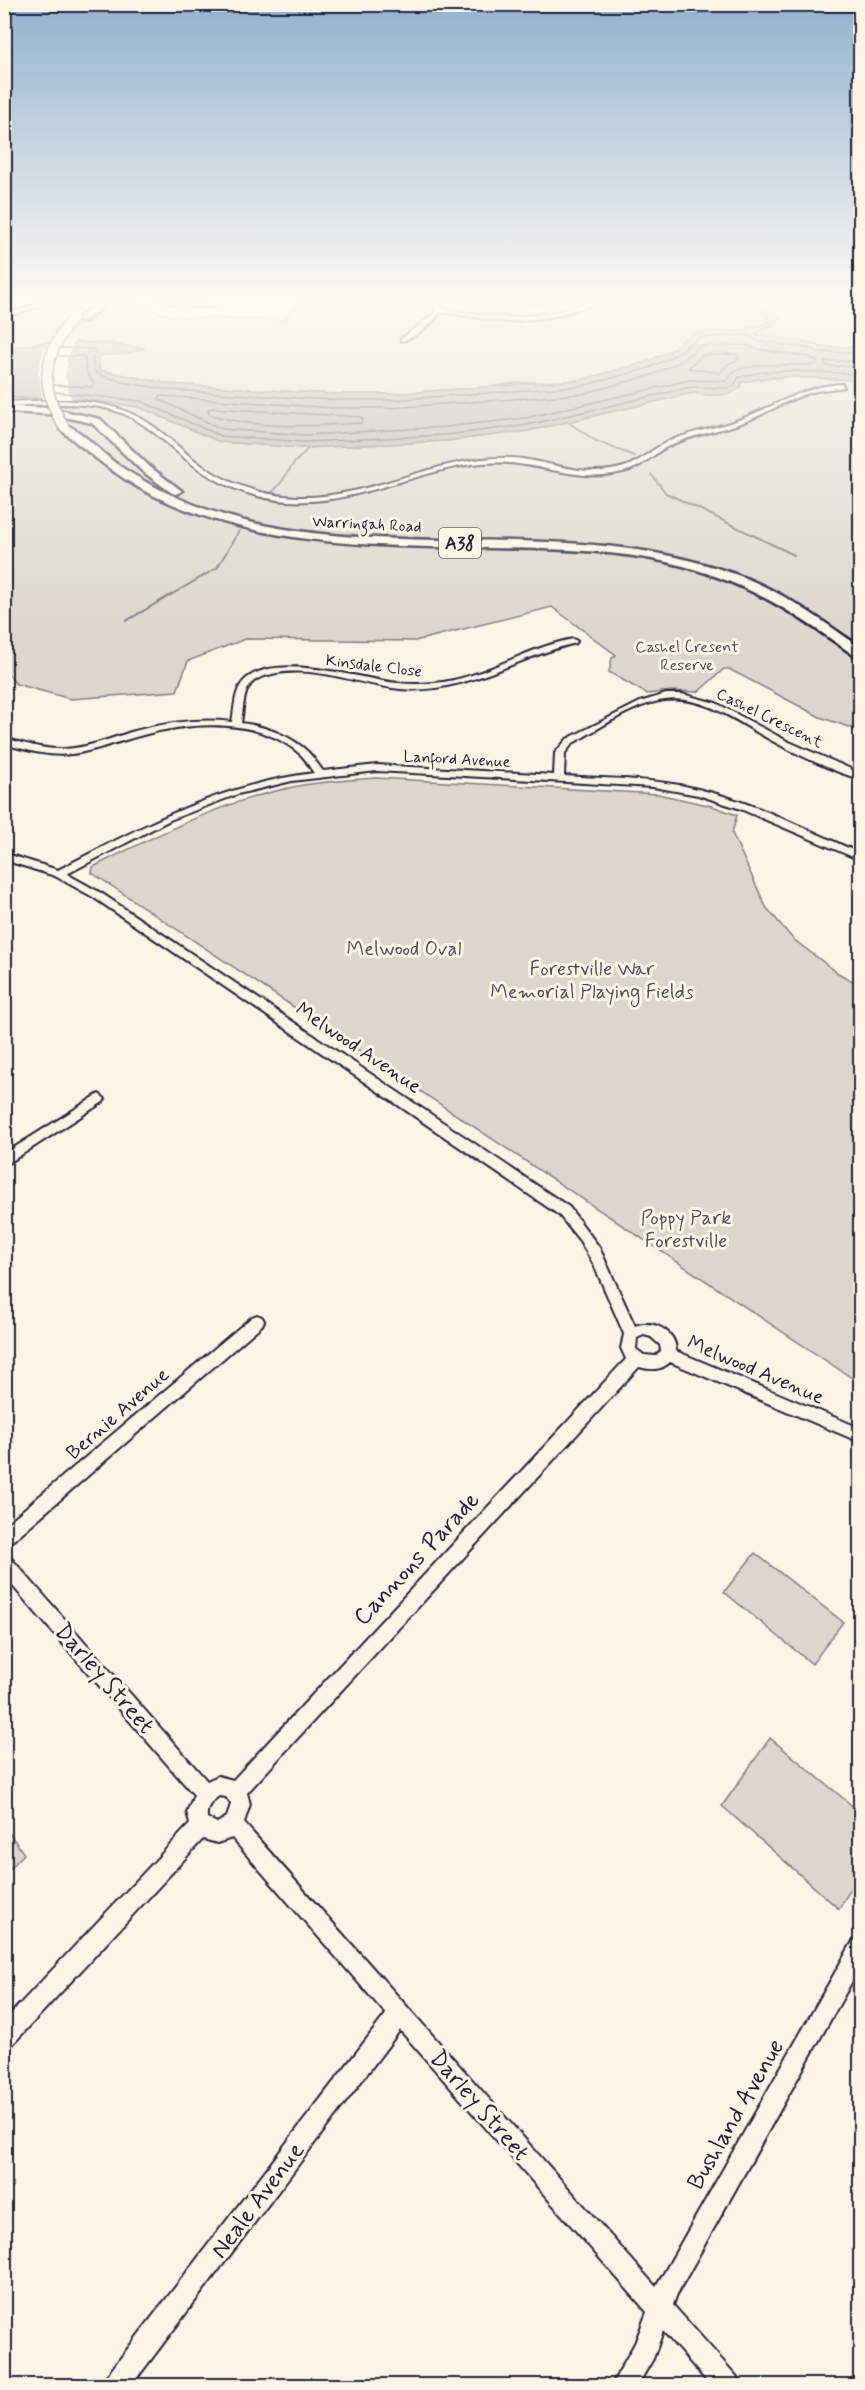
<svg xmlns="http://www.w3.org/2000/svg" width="865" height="2390" font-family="Mynerve,sans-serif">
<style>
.green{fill:#dcd6cc;stroke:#7f7c84;stroke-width:1.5}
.water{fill:#b2adab;stroke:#78757e;stroke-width:1.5}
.pier{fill:#fcf5e5}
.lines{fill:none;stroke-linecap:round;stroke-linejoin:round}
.shore{stroke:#5c5a68;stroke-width:1.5}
.stream{stroke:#78757e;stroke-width:2}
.minor-casing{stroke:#22223b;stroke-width:4}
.trunk-casing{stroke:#22223b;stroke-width:5}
.minor{fill:#fcf5e5;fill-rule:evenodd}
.trunk{fill:#fcf5e5;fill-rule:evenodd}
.trunk-bridge-casing{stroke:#22223b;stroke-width:12;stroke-linecap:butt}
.trunk-bridge{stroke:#fcf5e5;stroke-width:10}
.labels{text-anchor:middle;stroke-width:6;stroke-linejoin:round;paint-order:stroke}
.far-street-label{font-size:16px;fill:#22223b;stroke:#fcf5e5}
.far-park-label{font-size:16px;fill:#504f5f;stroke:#fcf5e5}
.shield{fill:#fcf5e5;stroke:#63616e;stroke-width:1.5}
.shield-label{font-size:18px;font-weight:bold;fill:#22223b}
.park-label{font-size:20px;fill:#504f5f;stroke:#fcf5e5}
.street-label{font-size:20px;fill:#22223b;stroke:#fcf5e5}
.near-street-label{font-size:24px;fill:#22223b;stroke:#fcf5e5}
</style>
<rect width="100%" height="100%" fill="#fcf5e5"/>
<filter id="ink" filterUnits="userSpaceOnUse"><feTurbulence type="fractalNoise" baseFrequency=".0167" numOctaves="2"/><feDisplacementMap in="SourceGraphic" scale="12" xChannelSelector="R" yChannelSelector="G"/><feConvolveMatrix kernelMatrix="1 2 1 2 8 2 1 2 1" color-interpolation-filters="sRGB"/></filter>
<g filter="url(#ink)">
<g class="green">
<path d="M61,299H90L52,332L95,321L92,319C103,307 121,299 137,299L131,304L175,317L283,320L303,299H860V347H818L817,344L756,335L760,330L774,326L771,311L778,301L770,302L772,320L768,322L743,331L697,332L684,339L672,350L647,362L581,380L514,383L490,387L389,394H332L170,384L99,370L98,359L101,355L126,354L141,347C129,349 120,344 108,343C74,341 38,343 5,349L4,318Z"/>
<path d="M792,377L860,380V731L820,717L729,669H724L698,692L671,691L647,694L609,672L612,658L616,655L552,607L415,641L245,639L188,661L177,691L71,699L16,684L9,675L4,674V398L76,399L139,407L220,442L305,448L446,441L528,431L693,393C718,397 722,387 744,382C760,378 776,378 792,377Z"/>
<path d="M376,778L658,794L712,806L737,815L732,833L766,907L793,939L838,973L860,985V1379L858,1382L92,873L93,867C159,834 225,800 298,786C324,781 351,780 376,778Z"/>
<path d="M755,1553L843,1622L812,1664L724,1592Z"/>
<path d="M770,1738L860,1812V1873L839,1909L722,1806Z"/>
<path d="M5,1827L24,1854L5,1874H4Z"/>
</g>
<path class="water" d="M779,300L772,311L781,317C775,328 763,326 756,335L817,344L819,347H860V380L792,377L762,378L741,382L740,388C727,399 709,395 693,393L528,431L446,441L305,448L220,442L139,407L76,399L5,397V349L38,343L71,341L145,348L126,354L101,355L98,359L99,370L170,384L332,394H390L581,380L647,362L672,350L684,339L697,332L743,331L771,321L760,309L770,302Z"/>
<path class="pier" d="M52,339H75L66,361L68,362L65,375L72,402L44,401L42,398L40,376L38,375L40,364L43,352Z"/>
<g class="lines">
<g class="shore">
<path d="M747,345L756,349L809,357L816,360L817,363L814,365H760L736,370L726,381L690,380L526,418L445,427L305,435L222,429L158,399L161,396L332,408H389L582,394L652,375L679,362L700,346Z"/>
<path d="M61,348L94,349L96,352L92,359L95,373L122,382L170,390L332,400H390L582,386L649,368L675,355L698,338L749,335L757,341L812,349L818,352L860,353"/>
<path d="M737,354L739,359L728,364L720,373L688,368L703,355Z"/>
<path d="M860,361H826L824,363L827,366L860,367"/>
<path d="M54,385L92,387L95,385L87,374L84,356H58"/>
<path d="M56,392L140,401L221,436L305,442L446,435L527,425L691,387L729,388L734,386L739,377L762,372L792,371L860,374"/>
<path d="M211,408L361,417L363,420L361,423C310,426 258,430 209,414L208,410Z"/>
</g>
<g class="stream">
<path d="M774,302L786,299"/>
<path d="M568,422L596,441L634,456"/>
<path d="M651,474L666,493L794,555"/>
<path d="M271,493C284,482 283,478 292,466C297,459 303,456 308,448"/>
<path d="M126,621L217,568L239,531"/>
</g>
<defs>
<g id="minor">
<path d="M54,299H61L4,318V315Z"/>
<path d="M160,299L216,307H181Z"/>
<path d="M431,299H436L441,303V309L508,318L551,313L601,299H609L551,317L508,322L441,312C433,323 414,339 401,341V339L435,313L436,304Z"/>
<path d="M497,299H554L540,303Z"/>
<path d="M842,384L844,387C834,389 823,389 813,392C786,399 764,416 738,424C715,432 691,435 669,446C655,452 645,465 630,470C577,487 537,458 483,463C416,469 356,506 287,501C250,498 217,484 188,461C168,445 150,426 126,415C90,399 43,405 4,406V402C45,401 92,396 130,413C154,423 172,442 192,458C223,483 260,496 300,497C363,498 420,466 482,459C495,458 509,457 522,459C558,464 588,478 624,467C641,462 651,449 667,442C689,432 713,429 736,421C773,408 802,386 842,384Z"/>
<path d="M573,639L577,641L576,643C516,657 464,695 400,689C354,684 304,660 259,678C242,686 244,707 241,723C264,726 291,735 308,752C314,758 318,765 323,771L377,765L554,775L555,753L567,739L640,702L666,694H682L716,703L787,741L860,773V779C836,773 790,751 767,738C736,721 703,695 665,700C633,704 601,728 573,743L565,753L564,776C610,779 657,778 702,790C756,803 809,831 860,853V860L738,808L698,795L653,787L377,771L292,781L238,794L170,820L67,874L101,893L569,1207L599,1247L635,1326C653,1319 676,1331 676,1351L860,1428V1442L670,1362C661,1371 650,1370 639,1367L247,1793L250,1804L244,1823L656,2287L853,1941L860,1938V1967L677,2294L673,2305L737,2377L740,2386H711L663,2331L653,2359L637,2386H611L635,2343L647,2312L400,2030L131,2386H103L106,2377L386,2014L232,1838L217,1843L203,1839L12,2045L4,2047V2021L190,1824L187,1812L194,1795L4,1576V1555L10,1557L207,1781L218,1776L233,1780L626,1359L621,1348L624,1334L594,1265L580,1241L559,1215L93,897L55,876L4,860V853L58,870C141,827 220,784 314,773C309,767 306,759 300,754C259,717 192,722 143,735C119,741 96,751 72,754C49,757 26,750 4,744V738C24,743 43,750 64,749C87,748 109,739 131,732C163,723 199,718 232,722C235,707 234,689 246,679C277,652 360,679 398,683C413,685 428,684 443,682C489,675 528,647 573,639ZM644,1335L651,1337L660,1345L661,1351L656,1356L644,1355L636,1349L637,1338ZM219,1796L226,1797L231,1804L227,1817L217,1823L207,1818C206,1807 211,1802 219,1796Z"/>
<path d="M99,1094L105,1099L103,1102L4,1166V1154Z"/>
<path d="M257,1315L262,1317L264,1321L262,1325L10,1543L4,1545V1526L252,1317Z"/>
</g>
<g id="trunk">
<path d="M102,299H111L85,321H79V317Z"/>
<path d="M4,406L50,408L100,419L150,467L182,491L176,494L172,493L142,471L92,423L50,414L4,412Z"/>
<path d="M64,424C82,430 102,454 118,465C163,495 215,516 268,526C428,557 592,517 748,579C789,596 824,622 860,647V657L855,656C799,616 751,584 683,566C620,549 555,549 490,548C379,546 264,547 161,499C123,482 92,455 60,429V425Z"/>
</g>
</defs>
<use href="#minor" class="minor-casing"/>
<use href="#trunk" class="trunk-casing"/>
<use href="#minor" class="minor"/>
<use href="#trunk" class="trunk"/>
<defs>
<path id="trunk-bridge" d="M64,427C38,385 43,356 73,318"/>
</defs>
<use href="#trunk-bridge" class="trunk-bridge-casing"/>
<use href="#trunk-bridge" class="trunk-bridge"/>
</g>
</g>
<linearGradient id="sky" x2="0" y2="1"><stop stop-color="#92b1d0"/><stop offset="0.47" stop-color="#fefaf3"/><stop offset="1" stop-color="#fefaf3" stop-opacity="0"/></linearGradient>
<rect width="865" height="633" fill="url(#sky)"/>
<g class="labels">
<g class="far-street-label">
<text transform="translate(367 523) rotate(3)" y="6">Warringah Road</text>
<text transform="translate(374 665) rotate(7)" y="6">Kinsdale Close</text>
<text transform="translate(770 717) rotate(26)" y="6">Cashel Crescent</text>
<text transform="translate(457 758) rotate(3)" y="6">Lanford Avenue</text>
</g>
<g class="far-park-label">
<text x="687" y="652">Cashel Cresent<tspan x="687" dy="18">Reserve</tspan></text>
</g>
<rect class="shield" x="439" y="528" width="42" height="30" rx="4.5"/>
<g class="shield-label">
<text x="460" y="549">A38</text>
</g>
<g class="park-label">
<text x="404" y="955">Melwood Oval</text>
<text x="592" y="975">Forestville War<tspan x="592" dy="23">Memorial Playing Fields</tspan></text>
<text x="686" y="1224">Poppy Park<tspan x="686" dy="23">Forestville</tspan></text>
</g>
<g class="street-label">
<text transform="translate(359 1047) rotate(34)" y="7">Melwood Avenue</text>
<text transform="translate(756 1369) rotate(23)" y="7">Melwood Avenue</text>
<text transform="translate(117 1413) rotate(-41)" y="7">Bernie Avenue</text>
</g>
<g class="near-street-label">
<text transform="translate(416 1558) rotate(-47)" y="8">Cannons Parade</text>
<text transform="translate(105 1678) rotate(49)" y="8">Darley Street</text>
<text transform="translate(480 2105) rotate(49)" y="8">Darley Street</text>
<text transform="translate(735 2114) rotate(-60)" y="8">Bushland Avenue</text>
<text transform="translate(257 2200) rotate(-53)" y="8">Neale Avenue</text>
</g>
</g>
<rect width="865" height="2390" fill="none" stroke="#fcf5e5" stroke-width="24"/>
<rect x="12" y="12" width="841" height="2366" fill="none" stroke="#22223b" stroke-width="2" filter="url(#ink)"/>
</svg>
